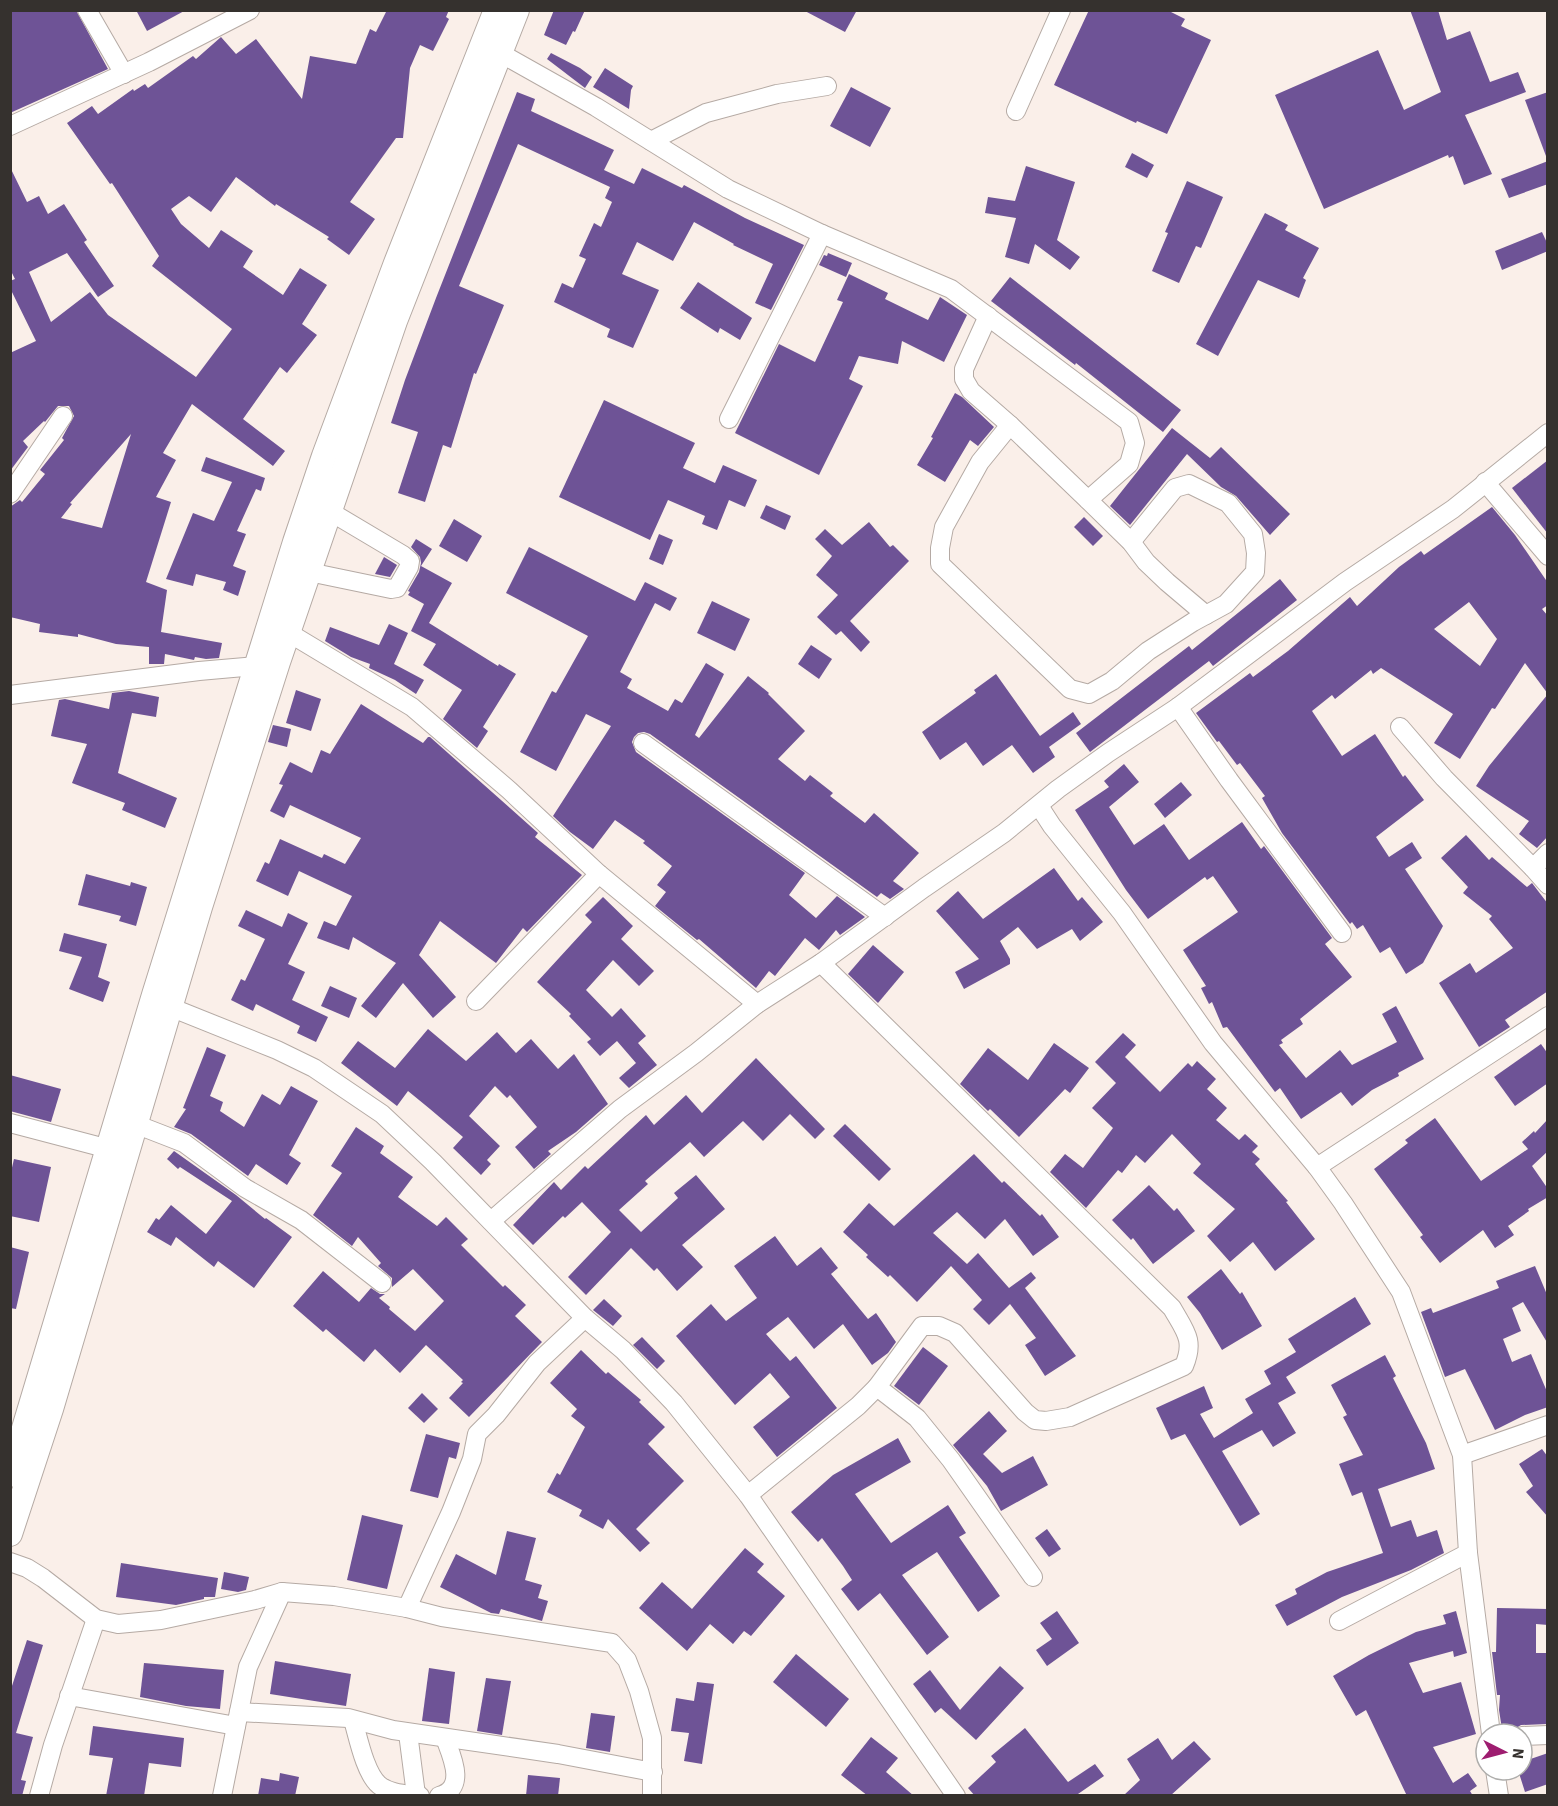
<svg xmlns="http://www.w3.org/2000/svg" width="1558" height="1806" font-family="'Source Sans 3',sans-serif">
<style>
.building{fill:#6e5396;fill-rule:evenodd}
.lines{fill:none;stroke-linecap:round;stroke-linejoin:round}
.minor-casing{stroke:#b5aaa4;stroke-width:20}
.major-casing{stroke:#b5aaa4;stroke-width:26}
.minor{stroke:#fff;stroke-width:18}
.major{stroke:#fff;stroke-width:24}
</style>
<rect width="100%" height="100%" fill="#faefe9"/>
<g class="building">
<path d="M10,10H76L108,69L10,113Z"/>
<path d="M136,10H186L147,31Z"/>
<path d="M387,10H449L446,17L449,19L433,51L420,45L410,68L403,138H396L350,202L375,219L349,255L327,239L329,237L276,204L275,206L236,177L211,212L189,196L171,209L181,224L209,248L221,230L253,251L243,267L283,295L300,268L327,285L302,324L317,335L287,373L280,367L243,419L285,451L273,466L192,404L163,453L176,460L156,497L171,502L146,582L167,590L161,632L222,643L219,658L206,659L195,657L194,660L165,654L164,664H149V647L116,644L78,634V637L39,632L40,624L10,617V507L20,500L22,502L45,474L40,470L64,440L62,438L74,416L69,406H58L45,422L44,421L23,441L28,447L10,471V353L36,341L10,288V281L15,279L10,269V167L27,202L39,196L48,214L64,204L87,240L84,242L114,286L98,297L67,253L29,272L51,322L90,292L108,315L196,377L232,329L152,266L159,256L112,183L110,184L67,123L92,106L98,114L133,89L134,91L145,84L148,88L193,56L196,59L221,37L236,54L256,39L302,99L310,56L356,64L370,29L376,32ZM131,434L102,528L61,518L72,504L70,503Z"/>
<path d="M554,10H585L575,32L573,31L566,45L544,35Z"/>
<path d="M803,10H857L845,32Z"/>
<path d="M1089,10H1167L1185,19L1181,26L1211,40L1167,134L1137,121L1136,123L1054,85Z"/>
<path d="M1410,10H1438L1447,40L1470,31L1490,82L1518,72L1526,92L1465,115L1492,174L1464,185L1453,156L1449,158L1448,155L1324,209L1275,95L1378,50L1404,110L1441,92Z"/>
<path d="M551,53L580,68L592,77L585,88L547,59Z"/>
<path d="M605,68L633,86L631,90L629,109L593,87Z"/>
<path d="M851,87L891,108L870,147L830,126Z"/>
<path d="M517,92L535,99L531,111L614,150L604,170L634,184L642,168L682,188L684,185L745,218L804,245L771,310L755,303L773,264L733,245L734,244L694,222L673,261L637,242L622,274L659,290L633,348L607,337L610,329L554,302L562,283L573,288L586,259L579,256L594,223L601,227L612,202L605,198L610,187L518,144L459,286L504,305L476,374L474,373L451,448L443,445L425,502L398,493L418,432L391,423L405,380L436,298Z"/>
<path d="M1548,92V156H1546L1525,100Z"/>
<path d="M1132,153L1154,165L1147,178L1125,167Z"/>
<path d="M1548,161V184L1509,198L1501,179Z"/>
<path d="M1026,166L1075,182L1057,240L1080,257L1070,270L1035,244L1029,264L1005,257L1016,218L985,213L988,197L1015,201Z"/>
<path d="M1187,181L1223,197L1201,248L1196,246L1179,283L1152,271L1168,233L1165,232Z"/>
<path d="M1265,213L1288,225L1285,230L1319,248L1303,278L1306,280L1299,298L1258,280L1218,356L1196,344Z"/>
<path d="M1542,232L1548,245V251L1502,270L1495,251Z"/>
<path d="M828,253L852,263L846,277L819,265L824,255L827,256Z"/>
<path d="M849,274L888,293L885,299L928,320L940,297L967,315L944,362L902,341L898,364L859,356L849,379L863,386L819,475L735,433L779,344L815,362L843,302L837,300Z"/>
<path d="M1010,277L1181,410L1163,432L1076,363L1075,365L991,301Z"/>
<path d="M698,282L752,318L740,340L720,328L718,333L680,308Z"/>
<path d="M955,393L962,397L994,427L978,446L970,440L945,482L917,465L933,438L931,437Z"/>
<path d="M604,400L695,443L683,468L715,483L723,465L757,480L745,507L729,500L717,530L702,524L705,516L668,500L650,540L559,497Z"/>
<path d="M1172,428L1210,458L1221,447L1290,514L1270,535L1236,496L1221,487L1187,454L1130,525L1110,506Z"/>
<path d="M206,457L265,478L261,491L256,489L237,531L246,534L233,566L246,571L238,596L223,590L226,582L196,574L193,586L166,579L193,513L214,521L232,482L201,471Z"/>
<path d="M1548,460V534L1512,488Z"/>
<path d="M766,505L791,516L785,530L760,518Z"/>
<path d="M1492,507L1515,535L1548,583V605L1542,609L1548,616V694L1525,663L1495,709L1492,708L1460,759L1434,743L1453,714L1381,668L1373,674L1371,670L1335,699L1332,695L1312,711L1342,756L1375,734L1403,777L1405,775L1424,800L1376,837L1389,857L1412,842L1422,858L1405,869L1443,926L1423,963L1406,974L1390,947L1380,953L1363,925L1357,929L1352,922L1350,924L1282,833L1262,798L1265,796L1240,763L1237,765L1219,741L1217,742L1196,713L1250,673L1253,677L1288,651L1350,597L1357,606L1399,567L1421,551L1424,555ZM1469,602L1497,639L1480,666L1434,629Z"/>
<path d="M1084,517L1103,536L1093,546L1074,527Z"/>
<path d="M454,519L482,536L467,562L439,546Z"/>
<path d="M869,522L890,547L893,545L909,561L850,621L870,642L861,652L841,631L836,635L817,617L838,595L816,575L832,556L815,539L825,529L842,545Z"/>
<path d="M659,534L673,540L663,565L649,559Z"/>
<path d="M416,539L432,549L421,566L452,583L429,623L498,666L499,664L516,674L483,727L488,731L477,748L443,719L462,690L423,665L436,644L411,631L424,604L408,595L410,592L408,591L419,572L421,563L420,557L411,547Z"/>
<path d="M529,547L635,601L645,582L677,598L670,611L655,603L620,672L632,679L627,688L668,711L675,699L682,703L706,663L724,674L695,735L699,738L748,676L769,693L768,694L805,731L778,759L805,781L810,775L833,793L830,796L865,823L874,813L919,853L893,881L904,889L890,899L881,893L877,897L650,734L644,732L638,733L634,737L632,742L636,752L805,873L789,895L816,918L837,896L865,917L840,935L836,930L819,950L805,938L775,976L769,971L756,988L699,939L697,940L655,906L666,892L657,885L672,866L643,843L645,841L615,820L593,849L570,832L553,816L611,726L586,714L556,771L520,752L552,691L556,693L588,636L506,593Z"/>
<path d="M384,557L397,565L390,577L375,574Z"/>
<path d="M1280,579L1297,600L1213,666L1209,661L1090,752L1076,733L1189,646L1192,650Z"/>
<path d="M712,601L750,619L735,651L697,633Z"/>
<path d="M389,624L408,633L394,664L424,680L416,694L395,680L369,668L370,664L351,657L325,641L330,627L379,645Z"/>
<path d="M811,645L832,659L819,679L798,664Z"/>
<path d="M996,674L1040,736L1073,712L1081,724L1049,747L1055,757L1033,773L1012,745L983,766L966,742L940,760L922,732L976,693L974,690Z"/>
<path d="M296,690L321,699L311,731L286,723Z"/>
<path d="M129,691L159,697L156,717L132,713L118,773L177,798L165,828L122,810L125,803L72,783L87,744L51,736L59,700L65,699L109,709L112,693Z"/>
<path d="M1548,694V836L1537,848L1519,834L1529,821L1476,786L1489,766Z"/>
<path d="M361,704L423,743L428,737H430L538,833L535,837L582,875L527,932L523,928L496,963L440,921L419,955L456,997L433,1018L403,983L376,1018L361,1006L396,963L353,937L349,950L317,938L324,921L336,926L352,896L299,871L288,896L256,881L265,862L269,864L280,839L322,858L324,854L345,864L361,838L290,805L284,818L270,811L283,785L279,784L290,762L312,773L321,750L330,754Z"/>
<path d="M273,725L291,729L287,747L268,742Z"/>
<path d="M1124,764L1139,782L1109,807L1134,845L1164,824L1189,860L1242,822L1261,849L1264,846L1332,938L1325,944L1352,977L1300,1019L1303,1024L1281,1040L1283,1043L1279,1045L1306,1078L1340,1050L1352,1065L1397,1042L1382,1014L1396,1006L1424,1059L1398,1073L1399,1076L1372,1090L1352,1106L1341,1092L1301,1119L1280,1088L1275,1092L1227,1027L1223,1028L1212,1002L1209,1004L1201,988L1206,986L1183,950L1238,912L1213,876L1207,880L1205,877L1148,919L1126,890L1075,810L1109,787L1104,781Z"/>
<path d="M1181,782L1192,795L1165,818L1154,804Z"/>
<path d="M1466,835L1489,860L1492,857L1527,887L1532,883L1548,904V991L1505,1020L1510,1027L1479,1047L1439,983L1470,963L1476,973L1513,948L1489,919L1492,916L1463,893L1468,887L1441,858Z"/>
<path d="M1054,868L1078,901L1082,897L1103,922L1080,941L1072,929L1037,949L1018,927L1000,941L1010,959V964L964,989L955,972L979,959L936,911L958,891L983,919Z"/>
<path d="M86,874L130,886L131,882L147,887L136,926L119,921L121,916L78,905Z"/>
<path d="M603,897L633,926L621,939L654,971L639,986L613,960L586,990L612,1017L621,1008L646,1036L638,1043L657,1065L629,1088L619,1078L636,1063L617,1041L600,1056L587,1042L591,1039L569,1016L571,1014L537,982L592,922L585,915Z"/>
<path d="M246,910L282,927L288,913L308,923L288,964L305,972L292,1000L328,1017L316,1042L297,1033L300,1026L256,1004L253,1011L231,1000L241,979L245,981L265,939L238,926Z"/>
<path d="M64,933L107,944L98,977L110,982L103,1002L69,989L82,957L59,951Z"/>
<path d="M873,945L904,972L878,1003L848,974Z"/>
<path d="M330,986L357,998L349,1018L321,1006Z"/>
<path d="M428,1029L466,1061L497,1032L516,1053L531,1039L558,1069L574,1054L608,1104L576,1132L548,1151L551,1154L534,1169L515,1147L537,1127L510,1095L507,1098L495,1086L469,1116L500,1146L487,1160L491,1164L481,1175L453,1148L463,1137L430,1109L408,1091L397,1106L341,1063L358,1041L395,1068Z"/>
<path d="M1123,1033L1136,1045L1125,1057L1160,1092L1188,1063L1192,1067L1197,1061L1216,1079L1207,1089L1227,1108L1216,1120L1239,1140L1245,1134L1258,1146L1252,1152L1260,1159L1255,1164L1288,1201L1286,1202L1315,1239L1275,1271L1253,1242L1230,1262L1207,1236L1235,1209L1193,1173L1201,1164L1172,1134L1145,1163L1136,1155L1122,1173L1118,1170L1086,1208L1050,1172L1065,1154L1083,1168L1113,1128L1092,1108L1116,1083L1095,1062Z"/>
<path d="M1054,1043L1089,1068L1070,1093L1065,1089L1019,1137L990,1109L988,1111L960,1084L988,1048L1028,1080Z"/>
<path d="M1541,1044L1548,1054V1083L1515,1106L1494,1077Z"/>
<path d="M207,1047L226,1055L210,1096L223,1102L220,1111L244,1127L262,1094L280,1105L291,1086L318,1101L289,1155L301,1163L287,1185L256,1164L248,1176L191,1134L174,1127L186,1109L183,1108Z"/>
<path d="M756,1058L825,1129L815,1139L790,1114L763,1141L743,1121L704,1157L690,1142L645,1181L648,1184L619,1210L641,1232L678,1198L674,1193L696,1175L725,1209L682,1245L703,1267L677,1291L657,1268L654,1271L631,1248L586,1295L568,1277L611,1232L582,1202L565,1218L563,1216L533,1245L513,1225L554,1182L561,1190L585,1166L588,1169L646,1115L654,1125L686,1095L702,1113Z"/>
<path d="M10,1075L61,1089L51,1122L10,1111Z"/>
<path d="M1435,1118L1481,1181L1528,1149L1522,1142L1534,1131L1535,1133L1548,1119V1151L1532,1166L1548,1189V1197L1528,1209L1529,1211L1508,1226L1514,1235L1495,1248L1483,1230L1440,1263L1420,1237L1423,1235L1374,1169L1408,1143L1405,1140Z"/>
<path d="M845,1124L891,1169L879,1181L833,1136Z"/>
<path d="M356,1127L384,1146L380,1153L413,1177L398,1197L437,1226L446,1217L468,1239L461,1245L503,1287L505,1285L526,1305L515,1316L542,1342L469,1417L449,1398L463,1383L461,1382L463,1380L426,1345L400,1373L375,1349L364,1362L326,1329L323,1332L293,1306L323,1271L359,1302L371,1288L380,1294H385L379,1298L390,1307L389,1309L415,1331L444,1301L413,1269L392,1287V1278L378,1266L381,1263L358,1237L352,1246L313,1215L342,1173L331,1166Z"/>
<path d="M174,1151L236,1195L265,1219L266,1218L292,1237L254,1288L218,1261L214,1267L176,1237L171,1246L147,1232L156,1218L159,1220L171,1205L206,1234L232,1201L180,1167L178,1169L167,1159Z"/>
<path d="M974,1154L1002,1183L1004,1181L1040,1216L1042,1214L1059,1237L1033,1256L1005,1219L985,1239L957,1212L933,1233L967,1264L978,1253L1009,1288L1031,1272L1036,1278L1025,1288L1076,1356L1045,1376L1025,1345L1036,1338L1010,1304L989,1325L973,1309L982,1300L951,1266L917,1302L890,1275L888,1277L866,1257L868,1255L843,1232L869,1203L894,1226Z"/>
<path d="M14,1159L51,1167L39,1222L10,1216V1176Z"/>
<path d="M1149,1185L1174,1211L1177,1208L1195,1231L1153,1264L1133,1238L1131,1240L1112,1220Z"/>
<path d="M775,1236L797,1266L821,1247L838,1268L831,1274L868,1319L876,1313L896,1342L888,1353L872,1365L843,1324L814,1349L788,1317L766,1334L790,1361L796,1356L837,1408L777,1457L753,1427L790,1397L770,1373L735,1405L676,1336L711,1304L726,1321L757,1298L734,1266Z"/>
<path d="M10,1247L29,1252L16,1309L10,1308Z"/>
<path d="M1535,1266L1548,1297V1344L1523,1302L1512,1308L1521,1331L1503,1339L1512,1362L1531,1354L1548,1394V1407L1525,1415L1495,1430L1465,1369L1445,1377L1421,1312L1431,1308L1433,1313L1499,1288L1496,1281Z"/>
<path d="M1221,1269L1240,1294L1242,1292L1262,1326L1222,1350L1200,1313L1187,1297Z"/>
<path d="M1355,1297L1371,1324L1286,1377L1296,1393L1278,1403L1296,1433L1273,1447L1262,1430L1222,1451L1260,1514L1240,1526L1185,1434L1171,1440L1156,1408L1204,1386L1213,1408L1200,1414L1214,1438L1253,1413L1245,1399L1271,1384L1264,1371L1296,1352L1288,1339Z"/>
<path d="M604,1299L622,1316L613,1326L593,1310Z"/>
<path d="M642,1337L665,1361L657,1369L633,1345Z"/>
<path d="M923,1347L948,1366L919,1405L894,1386Z"/>
<path d="M581,1350L606,1374L608,1372L641,1400L639,1402L665,1427L648,1444L684,1481L636,1529L650,1543L640,1552L608,1519L603,1529L579,1516L582,1510L547,1492L557,1473L560,1475L585,1427L571,1416L577,1409L550,1383Z"/>
<path d="M1385,1355L1396,1376L1393,1378L1426,1443L1435,1469L1378,1489L1391,1527L1411,1520L1417,1537L1437,1530L1444,1553L1411,1570L1342,1597L1287,1626L1275,1605L1297,1594L1295,1589L1327,1572L1383,1553L1362,1492L1352,1496L1339,1464L1363,1455L1343,1417L1347,1415L1331,1385Z"/>
<path d="M422,1393L438,1409L424,1423L408,1408Z"/>
<path d="M989,1411L1007,1431L983,1454L1002,1473L1033,1456L1048,1485L1001,1511L987,1486L953,1445Z"/>
<path d="M426,1434L460,1443L456,1459L449,1457L438,1498L410,1491Z"/>
<path d="M898,1438L911,1462L855,1494L891,1543L948,1505L966,1533L959,1537L1000,1596L978,1612L937,1552L902,1575L949,1637L927,1655L880,1593L858,1611L841,1589L852,1580L843,1566L822,1538L818,1542L791,1512L833,1475Z"/>
<path d="M1542,1449L1548,1457V1517L1526,1492L1533,1486L1519,1464Z"/>
<path d="M362,1515L403,1525L387,1589L347,1580Z"/>
<path d="M1047,1529L1061,1549L1049,1557L1035,1538Z"/>
<path d="M507,1531L536,1538L525,1580L542,1585L538,1598L548,1601L542,1621L501,1609L499,1614L491,1613L440,1587L456,1554L496,1575Z"/>
<path d="M745,1548L764,1564L757,1572L785,1596L751,1636L744,1631L733,1644L710,1624L687,1651L639,1608L662,1582L692,1609Z"/>
<path d="M121,1563L218,1578L215,1597H204V1599L176,1605L116,1597Z"/>
<path d="M224,1572L249,1577L246,1590L238,1592L221,1589Z"/>
<path d="M1497,1608L1548,1609V1625L1536,1624V1653H1548L1547,1724L1521,1725L1513,1730L1502,1729L1499,1710L1500,1695H1497L1492,1652H1496Z"/>
<path d="M1057,1611L1079,1643L1047,1666L1036,1650L1052,1639L1040,1623Z"/>
<path d="M1456,1611L1467,1653L1454,1657L1453,1651L1409,1663L1423,1693L1461,1682L1476,1734L1433,1747L1453,1783L1468,1773L1477,1786L1470,1791L1473,1796H1407L1366,1710L1356,1716L1333,1676L1369,1655L1416,1632L1446,1624L1443,1615Z"/>
<path d="M27,1640L43,1645L16,1733L33,1737L21,1780L26,1781L22,1796H10V1692Z"/>
<path d="M796,1654L849,1699L826,1727L773,1682Z"/>
<path d="M275,1661L351,1674L346,1706L270,1694Z"/>
<path d="M144,1663L224,1670L220,1709L186,1706L140,1697Z"/>
<path d="M1000,1666L1024,1688L976,1740L941,1708L935,1713L913,1684L930,1670L960,1710Z"/>
<path d="M429,1668L455,1672L449,1724L422,1721Z"/>
<path d="M486,1678L511,1681L502,1735L477,1731Z"/>
<path d="M697,1682L714,1684L702,1764L684,1761L689,1733L671,1731L676,1698L694,1701Z"/>
<path d="M591,1713L615,1716L610,1752L586,1748Z"/>
<path d="M93,1726L184,1738L181,1767L149,1763L144,1796H106L113,1758L89,1755Z"/>
<path d="M1025,1728L1068,1782L1095,1764L1104,1776L1078,1794L1079,1796H975L968,1788L996,1762L991,1756Z"/>
<path d="M871,1737L898,1758L886,1772L914,1796H868L841,1775Z"/>
<path d="M1158,1738L1172,1760L1194,1741L1211,1759L1170,1796H1123L1140,1780L1127,1759Z"/>
<path d="M1548,1753V1784L1525,1792L1518,1770H1522V1762Z"/>
<path d="M280,1773L299,1777L295,1796H258L261,1778L279,1781Z"/>
<path d="M528,1775L560,1778L558,1796H526Z"/>
</g>
<g class="lines">
<defs>
<g id="minor">
<path d="M87,10L124,74"/>
<path d="M500,53L596,107L728,189L822,234L951,289L1129,422L1135,443L1129,464L1088,500"/>
<path d="M1016,111L1061,10"/>
<path d="M10,126L149,62L250,10"/>
<path d="M651,141L706,113L777,94L827,86"/>
<path d="M988,316L964,369V379L971,391L1010,425L1088,500L1131,542L1146,562L1167,582L1206,615"/>
<path d="M729,419L822,234"/>
<path d="M1010,425L980,462L944,527L940,548V564L1070,689L1089,694L1112,681L1148,651L1193,622L1226,604L1255,572L1256,553L1253,534L1228,503L1189,484L1175,488L1131,542"/>
<path d="M1485,482L1548,556"/>
<path d="M10,494L63,416"/>
<path d="M309,572L391,589L397,588L409,567L410,561L403,555L329,511"/>
<path d="M289,633L412,707L509,790L599,874L757,1004"/>
<path d="M10,695L199,671L257,666"/>
<path d="M1178,707L1229,780L1342,933"/>
<path d="M1400,727L1444,778L1533,868"/>
<path d="M643,743L885,917"/>
<path d="M1039,806L1052,826L1122,913L1213,1043L1317,1167L1343,1203L1401,1292L1462,1455L1468,1553L1339,1621"/>
<path d="M1548,853L1533,868L1548,885"/>
<path d="M476,1001L599,874"/>
<path d="M170,1007L277,1050L314,1068L382,1114L433,1162L585,1318L623,1350L674,1403L748,1495L956,1796"/>
<path d="M10,1123L109,1149"/>
<path d="M135,1124L184,1143L245,1188L301,1220L382,1283"/>
<path d="M1317,1167L1548,1016"/>
<path d="M491,1221L620,1109L696,1053L757,1004L821,963L924,888L1004,833L1058,789L1108,753L1178,707L1345,582L1453,509L1548,433"/>
<path d="M877,1387L917,1418L951,1460L1033,1577"/>
<path d="M1462,1455L1548,1425"/>
<path d="M748,1495L858,1406L877,1387L922,1326H939L955,1333L1025,1412L1035,1420L1046,1421L1070,1417L1184,1366C1195,1340 1185,1331 1172,1308L821,963"/>
<path d="M1468,1553L1491,1734"/>
<path d="M10,1562L27,1568L43,1578L96,1619L118,1624L161,1620L255,1600L282,1592L334,1596L407,1608L442,1617L612,1643L627,1660L639,1691L652,1738V1796"/>
<path d="M407,1608L451,1512L472,1459L477,1434L496,1415L537,1363L585,1318"/>
<path d="M69,1696L236,1726"/>
<path d="M239,1712L348,1718L393,1730L558,1754L653,1772"/>
<path d="M353,1720C358,1737 365,1773 379,1785C390,1794 407,1794 420,1796"/>
<path d="M408,1733L416,1795"/>
<path d="M1522,1736L1548,1735"/>
<path d="M1495,1770L1499,1796"/>
<path d="M39,1796L53,1745L96,1619"/>
<path d="M222,1796L248,1667L282,1592"/>
<path d="M439,1796C467,1788 452,1757 445,1738"/>
</g>
<g id="major">
<path d="M10,1475L154,995L295,542L324,456L396,263L496,10"/>
<path d="M10,1534L51,1409L200,907L278,662L395,321L517,10"/>
</g>
</defs>
<use href="#minor" class="minor-casing"/>
<use href="#major" class="major-casing"/>
<use href="#minor" class="minor"/>
<use href="#major" class="major"/>
</g>
<rect width="1558" height="1806" fill="none" stroke="#35312e" stroke-width="24"/>
<g transform="translate(1504 1752) rotate(96)"><circle r="28" fill="#ffffff" stroke="#aeadab" stroke-width="1.5"/>
<path d="M0-4.5L10 22L0 15L-10 22Z" fill="#9e1d70"/>
<text y="-9" font-size="16" font-weight="bold" text-anchor="middle" fill="#35312e">N</text>
</g>
</svg>
